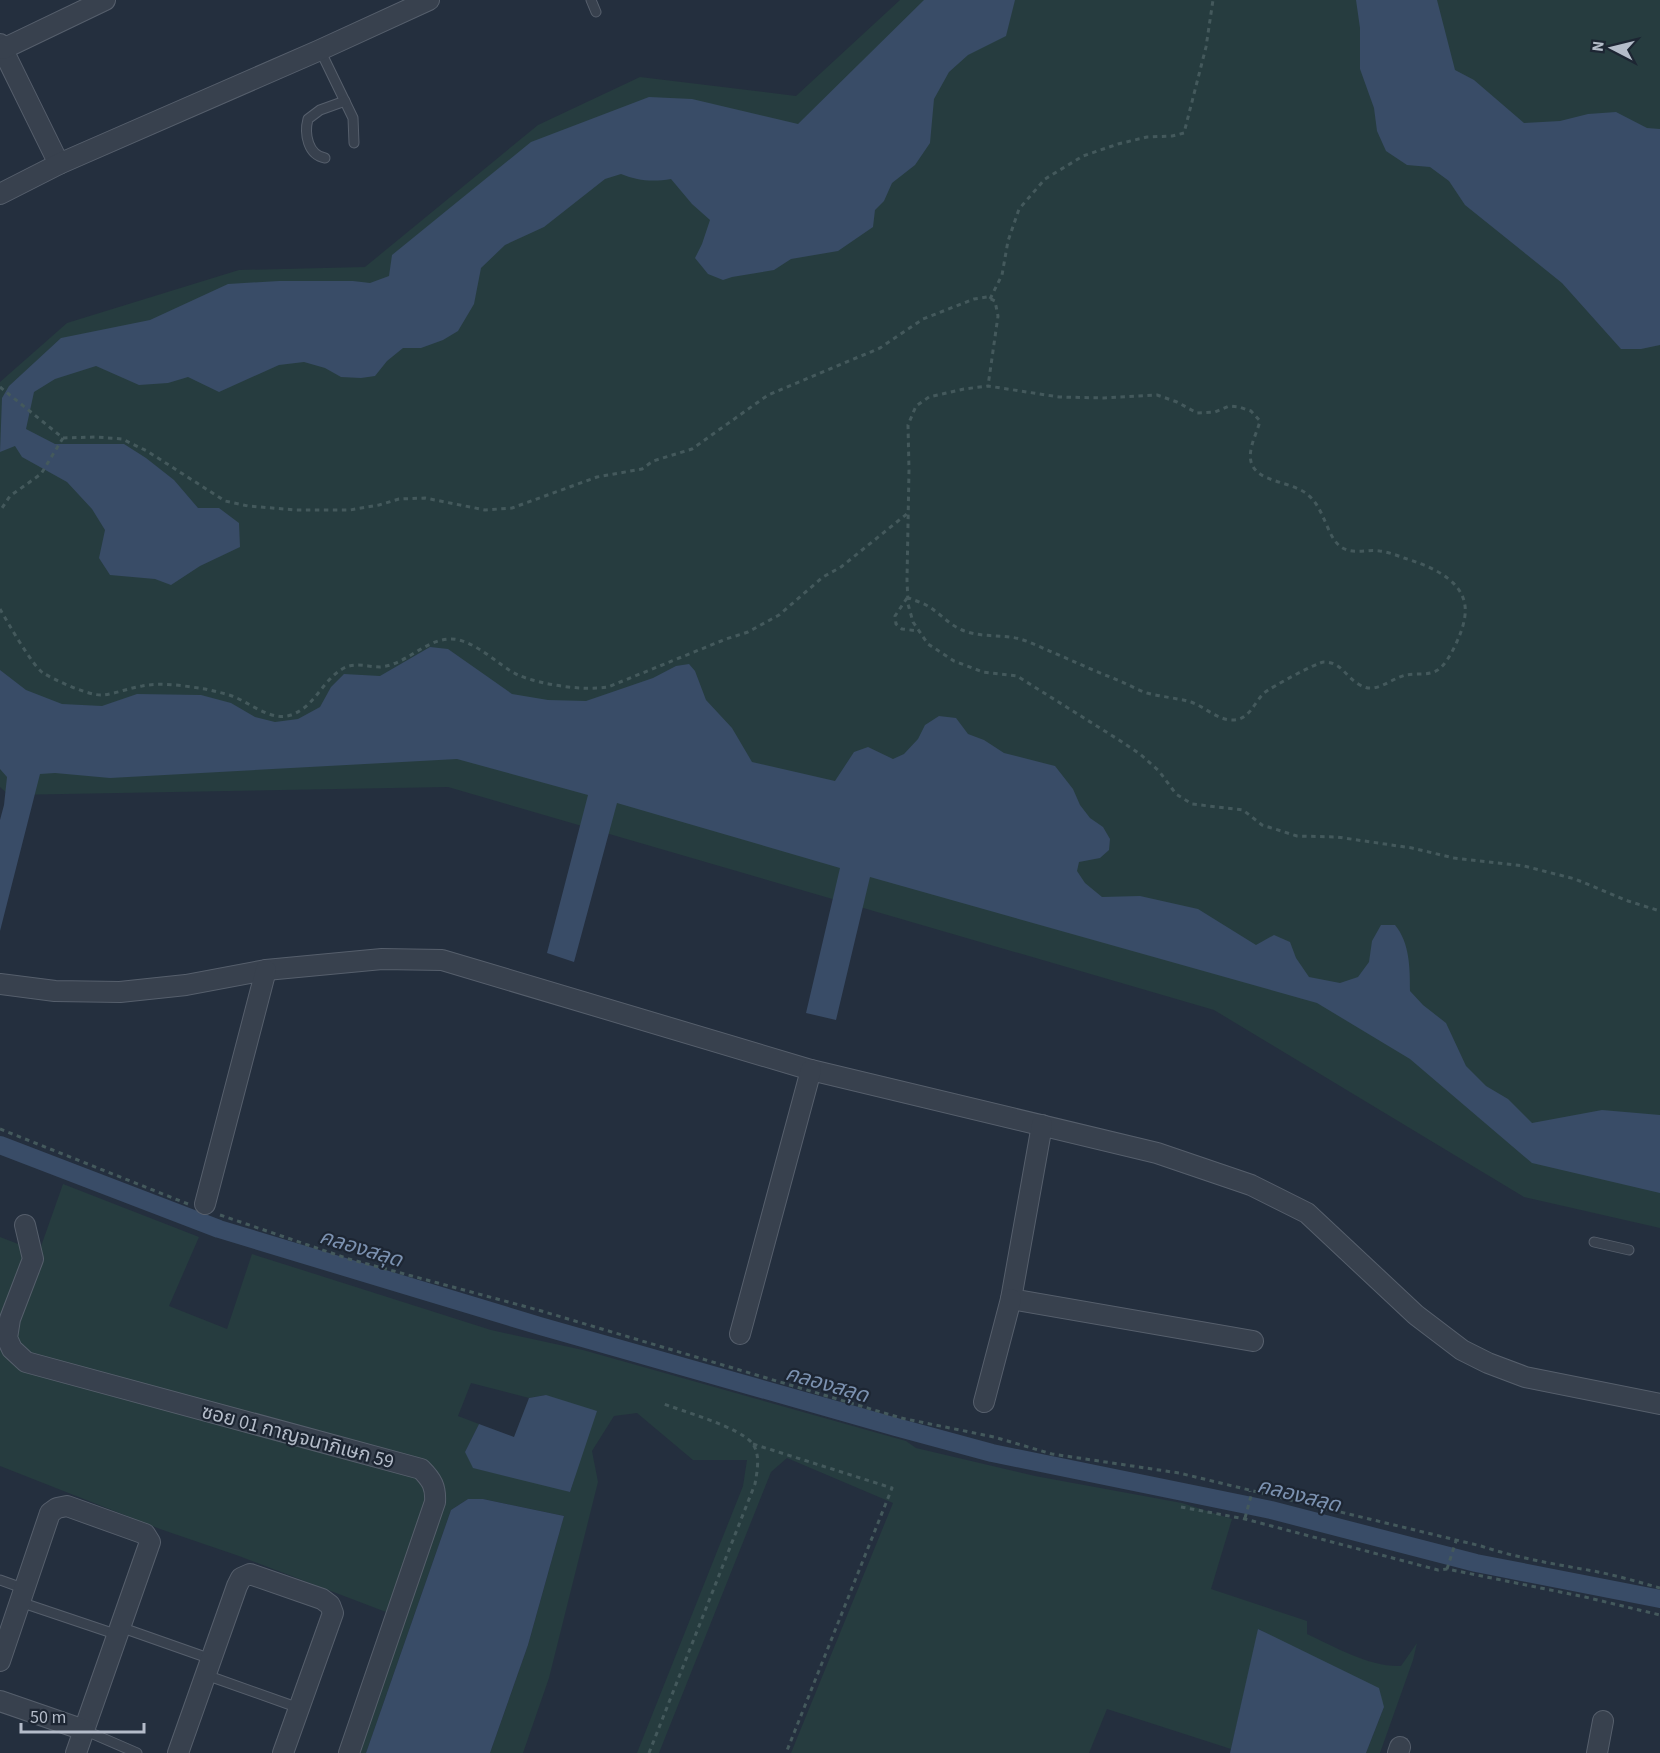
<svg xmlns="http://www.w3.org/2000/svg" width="1660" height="1753" font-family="'Source Sans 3','Noto Sans Thai',sans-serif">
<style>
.green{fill:#263c3f;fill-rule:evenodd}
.water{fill:#394c67}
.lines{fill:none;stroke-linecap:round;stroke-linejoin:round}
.canal{stroke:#394c67;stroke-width:18}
.service-casing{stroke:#565f6c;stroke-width:11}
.minor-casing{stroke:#565f6c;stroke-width:22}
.path{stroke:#44595c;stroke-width:3;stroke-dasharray:4.5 4.5;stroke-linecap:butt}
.service{stroke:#38414e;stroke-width:9}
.minor{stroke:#38414e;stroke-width:20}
.labels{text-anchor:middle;stroke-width:4.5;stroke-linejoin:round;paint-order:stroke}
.street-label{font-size:20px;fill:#b4bcc9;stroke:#1d2633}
.water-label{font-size:21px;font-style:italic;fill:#7c92b1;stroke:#1d2633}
</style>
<rect width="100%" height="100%" fill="#242f3e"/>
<g class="green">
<path d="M900,0H1660V1228L1524,1197L1214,1010L448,787L9,795L0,787V382L67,323L239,270L365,267L538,125L640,77L796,96Z"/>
<path d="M63,1184L199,1237L169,1306L227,1329L252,1254L491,1330L583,1350L906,1441L916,1448L1035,1476L1182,1503L1232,1519L1211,1589L1307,1621V1634C1335,1647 1369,1667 1401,1666L1417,1643L1413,1660L1380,1753H1366L1384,1707L1259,1629L1231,1749L1107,1709L1089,1753H791L893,1503L787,1458L771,1472L659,1753H637L743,1486L747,1460H693L637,1413L614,1416L592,1451L598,1482L549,1678L523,1753H490L528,1645L564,1516L483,1499H468L451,1510L366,1753H340L386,1612L239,1556L160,1529L0,1466V1237L39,1252ZM471,1383L529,1398L546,1395L575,1476L570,1492L465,1452L479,1424L458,1416Z"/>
</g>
<g class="water">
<path d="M924,0H1015L1006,36L968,55L949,72L934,99L930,143L915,165L892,183L884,201L875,210L873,227L838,251L791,259L774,270L732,277L723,280L708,274L695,258L702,244L710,220L692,204L671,179C653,182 638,181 621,174L605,179L544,227L505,245L481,268L474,304L458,331L443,340L421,348H403L387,361L375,376L361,378L341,377L325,368L304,362L279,365L219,392L188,377L168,383L139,385L96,366L55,379L34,392L26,429L55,444H124L146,458L174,480L198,508H219L239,523L240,547L200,566L171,585L155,579L110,575L99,558L105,530L92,509L67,482L22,457L15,446L0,452L2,398L9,386L61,338L150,320L228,284L279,281H353L370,283L389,276L392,255L531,142L649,97L692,99L798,124Z"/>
<path d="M1356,0H1437L1455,70L1474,80L1524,123L1560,121L1588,114L1616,112L1647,128L1660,129V345L1641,349H1621L1562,283L1465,205L1449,181L1430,167L1407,165L1386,151L1377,131L1374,108L1360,69V28Z"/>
<path d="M430,647L448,649L512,694L548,700L586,701L653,678L676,666L689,664L695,671L706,700L732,728L752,762L835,781L854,752L868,747L893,759L904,754L918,739L925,725L939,716L956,718L968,734L984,740L1004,753L1055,766L1073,789L1080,805L1090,818L1103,827L1110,839L1109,850L1100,858L1079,862L1077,871L1085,883L1102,897L1140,896L1198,909L1256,945L1274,935L1290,942L1296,958L1309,977L1340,983L1358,977L1369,962L1372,941L1381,925H1395C1410,943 1410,969 1410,991L1423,1005L1446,1023L1466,1066L1486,1086L1508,1099L1532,1123L1602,1110L1660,1115V1193L1532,1163L1410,1059L1317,1003L870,877L836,1020L806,1013L840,868L617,803L574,962L547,953L588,795L457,759L110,778L55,773L40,774L0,931V820L4,805L7,777L0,769V670L26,690L62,704L102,706L137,694L201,695L231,703L255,717L275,722L298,719L320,707L331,687L344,674L380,676Z"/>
<path d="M546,1395L597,1411L570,1492L473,1468L465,1452L479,1424L514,1437L529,1398Z"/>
<path d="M468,1499H483L564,1516L528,1645L490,1753H366L451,1510Z"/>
<path d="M1258,1629L1379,1688L1384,1707L1366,1753H1230Z"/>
</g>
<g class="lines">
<path class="canal" d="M0,1145L219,1229L540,1326L896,1427L992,1453L1271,1510L1476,1563L1660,1599"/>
<defs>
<g id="service">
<path d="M591,0L596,12"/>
<path d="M320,50L353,118L354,143"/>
<path d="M325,158C308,155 304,134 308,119L320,110L345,101"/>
<path d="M1594,1242L1629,1250"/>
<path d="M0,1580L25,1589"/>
<path d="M20,1602L118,1635"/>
<path d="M120,1627L211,1659"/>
<path d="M206,1675L299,1708"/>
<path d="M84,1730L137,1753"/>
</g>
<g id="minor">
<path d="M0,44L59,164"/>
<path d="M3,49L105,0"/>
<path d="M0,194L59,164L320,50L429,0"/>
<path d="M0,984L55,991L120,992L186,985L266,970L382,959L442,960L811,1070L1157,1153L1251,1185L1307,1213L1416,1315L1462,1350L1488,1363L1525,1377L1660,1404"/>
<path d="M1042,1125L1011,1299L1253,1341"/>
<path d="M205,1204L266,970"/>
<path d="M25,1225L33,1259L10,1319L7,1338L12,1349L26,1362L421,1469C432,1480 436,1487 435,1502L349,1753"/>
<path d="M740,1334L811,1070"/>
<path d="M984,1402L1011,1299"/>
<path d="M0,1661L50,1513L57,1508L67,1506L145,1534L150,1542L76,1753"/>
<path d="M0,1701L84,1730"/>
<path d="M178,1753L237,1586L241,1578L250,1574L322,1599L330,1605L333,1613L283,1753"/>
<path d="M1398,1753L1400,1747"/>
<path d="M1597,1753L1603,1721"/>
</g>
</defs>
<use href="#service" class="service-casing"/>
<use href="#minor" class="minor-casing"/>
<g class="path">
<path d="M990,299L1002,275L1008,241L1019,209L1045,179L1083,156L1118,144L1147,137L1172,136L1184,133L1206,47L1213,0"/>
<path d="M0,387L63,438L41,474L10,496L0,511"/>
<path d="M63,438L96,437L122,439L147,451L225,501L248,506L296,510H350L379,505L399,499L425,498L485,510L512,508L597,477L642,469L653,461L692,449L768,395L880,348L923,319L974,299L987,297L995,301L998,316L988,386"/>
<path d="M907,597C913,600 920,602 926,605C939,612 948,624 962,630C980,638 1002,634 1020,639C1031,642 1042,648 1052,652C1075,662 1097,672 1120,681C1129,685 1138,690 1147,693C1162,697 1177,698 1191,702C1205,707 1216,719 1231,720C1249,721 1253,704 1264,693C1270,688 1317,662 1324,662C1342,662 1346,678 1360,685C1376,695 1391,678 1406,675C1416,673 1431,676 1439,669C1449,662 1462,633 1464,621C1473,583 1433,567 1404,558C1396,555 1388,552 1380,551C1368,549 1353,555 1341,547C1326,536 1325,508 1307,494C1287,478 1241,484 1252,445C1254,437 1258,429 1260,421L1251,411L1239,407L1229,406L1215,412L1197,413L1177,402L1157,395L1104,398L1059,397L988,386L964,389L929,397L916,406L908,425L909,470L907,580L908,604L913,622L928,644L954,661L983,672L1017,676L1119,740L1140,754L1159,771L1176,794L1192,804L1243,810L1262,825L1297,836L1337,837L1412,848L1454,858L1524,866L1575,879L1628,901L1660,911"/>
<path d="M907,598L895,616L896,624L902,629L919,631"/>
<path d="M0,609C8,623 32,665 43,673C55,680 89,696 102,695C115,694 129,688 142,686C162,682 185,686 205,689C214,691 223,693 232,696C249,702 271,722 291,715C315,707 322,680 344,668C355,662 368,667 380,667C406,665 425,639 451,639C474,639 499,666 518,675C542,685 583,691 608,687L726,639L748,632L779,615L823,577L841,567L908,513"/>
<path d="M0,1129L188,1204"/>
<path d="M220,1215L349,1259L538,1310L901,1418L994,1437L1052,1454L1179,1473L1481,1546C1514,1557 1548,1563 1582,1569C1608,1573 1635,1581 1660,1588"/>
<path d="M753,1444L892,1488L786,1753"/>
<path d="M1181,1507L1245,1519L1438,1570L1447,1569L1585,1597L1660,1615"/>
<path d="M1245,1518L1251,1496L1250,1491"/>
<path d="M1447,1569L1456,1541"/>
<path d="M649,1753L755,1484C757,1472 761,1454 752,1443C739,1427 682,1411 661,1403"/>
</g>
<use href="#service" class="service"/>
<use href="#minor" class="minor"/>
</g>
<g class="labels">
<g class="street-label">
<text transform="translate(298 1436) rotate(15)" y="7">ซอย 01 กาญจนาภิเษก 59</text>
</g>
<g class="water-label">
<text transform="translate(361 1248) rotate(17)" y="7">คลองสลุด</text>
<text transform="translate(827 1384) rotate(16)" y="7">คลองสลุด</text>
<text transform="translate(1299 1495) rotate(14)" y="7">คลองสลุด</text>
</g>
</g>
<g transform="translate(1612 48) rotate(277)" stroke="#1d2633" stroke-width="4.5" paint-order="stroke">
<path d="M0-4.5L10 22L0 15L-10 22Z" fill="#b4bcc9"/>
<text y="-9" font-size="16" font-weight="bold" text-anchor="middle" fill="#b4bcc9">N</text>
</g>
<path d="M21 1723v9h123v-9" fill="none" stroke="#b4bcc9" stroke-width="3"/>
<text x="30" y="1723" font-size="18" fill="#b4bcc9" stroke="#1d2633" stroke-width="4.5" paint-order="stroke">50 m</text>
</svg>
